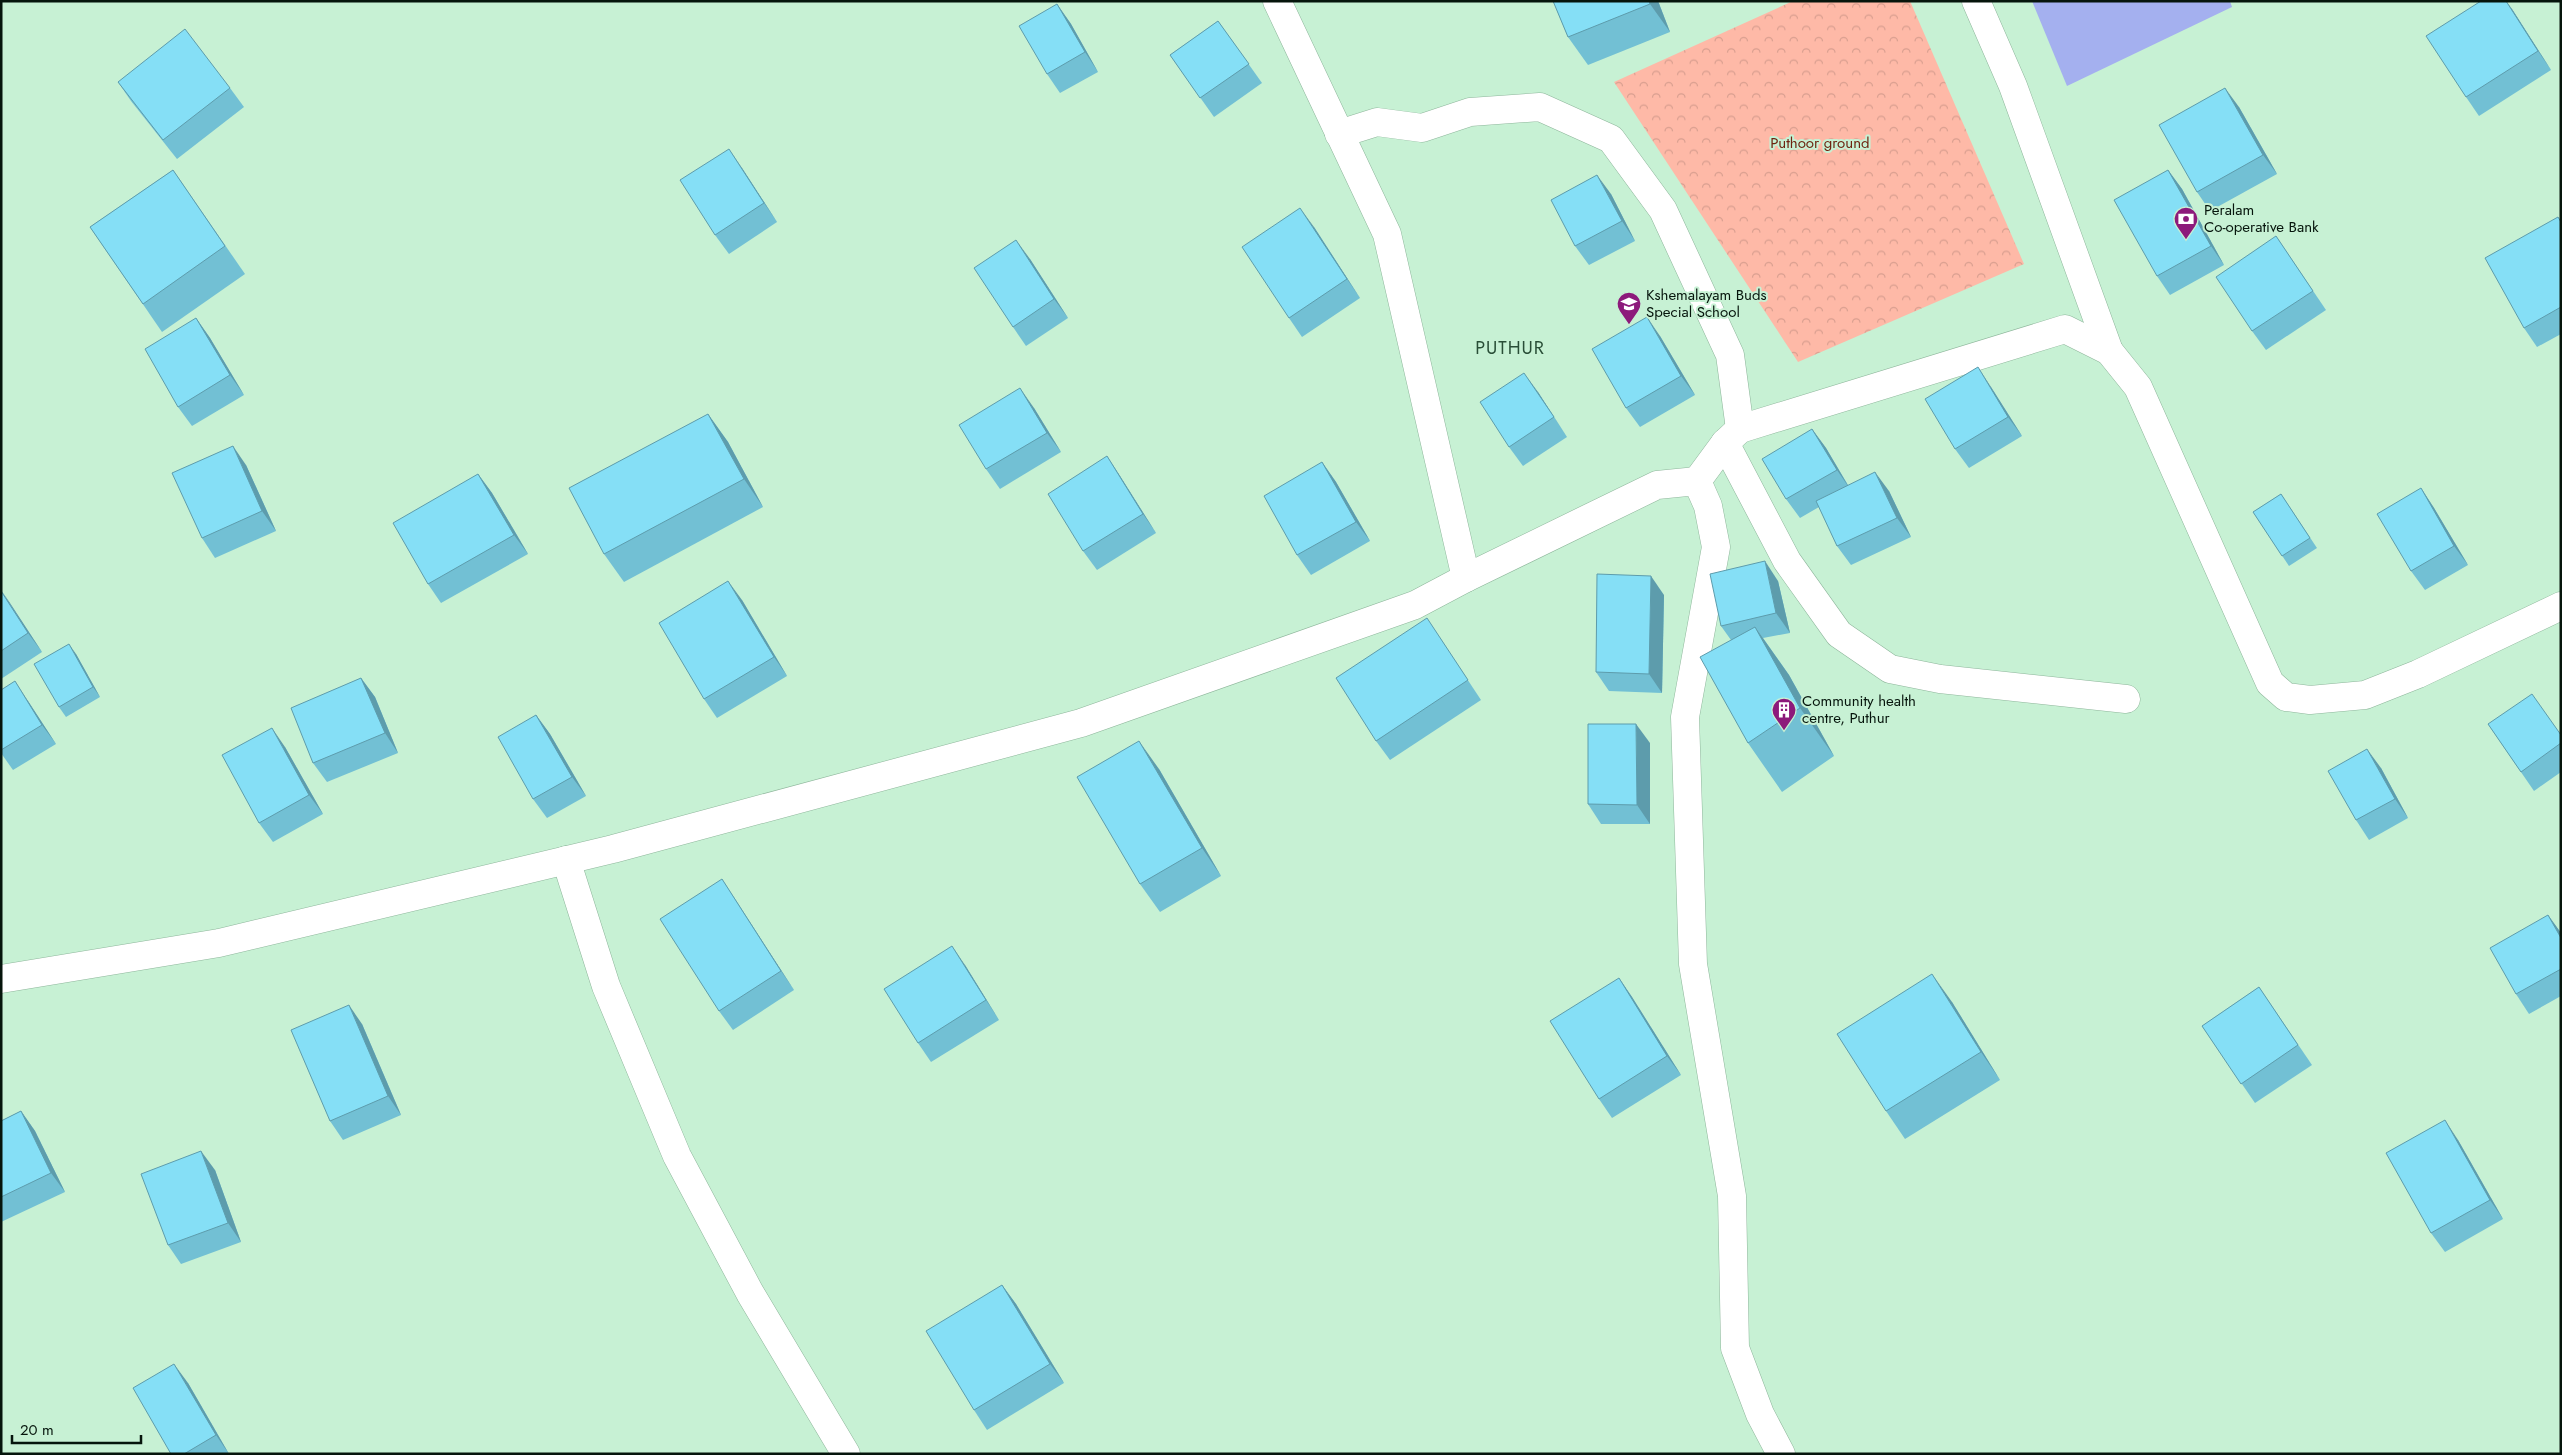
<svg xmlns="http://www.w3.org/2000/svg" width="2562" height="1455" font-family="Jost,sans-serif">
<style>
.park{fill:url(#park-crowns)}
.water{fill:#a4b0ef}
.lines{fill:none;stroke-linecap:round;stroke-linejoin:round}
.minor-casing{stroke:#8eb69b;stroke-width:29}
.tertiary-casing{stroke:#8eb69b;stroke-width:29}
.secondary-casing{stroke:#8eb69b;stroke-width:29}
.minor{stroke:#fff;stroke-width:28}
.tertiary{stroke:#fff;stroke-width:28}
.secondary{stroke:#fff;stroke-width:28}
.wall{fill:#72c0d4}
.shaded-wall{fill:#5d9cac}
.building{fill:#85dff6;stroke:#5d9cac}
.labels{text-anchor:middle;stroke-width:4;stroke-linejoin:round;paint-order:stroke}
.park-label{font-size:15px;fill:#6e2410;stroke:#c7f1d4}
.poi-label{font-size:15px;fill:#06150c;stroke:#c7f1d4;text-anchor:start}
.quarter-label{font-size:18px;letter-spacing:1px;fill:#294e37;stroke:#c7f1d4}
</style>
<defs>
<pattern id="park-crowns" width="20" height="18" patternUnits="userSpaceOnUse" patternTransform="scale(1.25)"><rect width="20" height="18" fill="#feb9a7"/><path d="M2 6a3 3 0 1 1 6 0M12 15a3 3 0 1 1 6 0" fill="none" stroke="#d89e8f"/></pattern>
</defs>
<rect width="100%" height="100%" fill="#c7f1d4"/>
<path class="park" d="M1793,1H1910L2024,264L1798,362L1614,82Z"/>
<path class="water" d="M2032,1H2230L2232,7L2067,86Z"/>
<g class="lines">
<defs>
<g id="minor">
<path d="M1976,1L2013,86L2109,351"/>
<path d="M1339,134L1377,122L1422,128L1470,112L1540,107L1611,139L1663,210L1730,355L1740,429"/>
<path d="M1725,443L1787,561L1839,634L1890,669L1940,679L2126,699"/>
<path d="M1697,481L1725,443L1740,429L2065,329L2109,351L2138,387L2270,683L2286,697L2310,700L2365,695L2418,674L2561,606"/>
<path d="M566,860L606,986L677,1156L750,1293L846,1454"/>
</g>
<path id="tertiary" d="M1466,578L1657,485L1697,481L1708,506L1716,547L1685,717L1693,964L1732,1196L1735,1348L1760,1414L1781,1454"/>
<path id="secondary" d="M1,979L219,943L613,849L1081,723L1415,605L1466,578L1387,234L1277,1"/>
</defs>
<use href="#minor" class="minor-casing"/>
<use href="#tertiary" class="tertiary-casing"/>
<use href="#secondary" class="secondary-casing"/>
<use href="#minor" class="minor"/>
<use href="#tertiary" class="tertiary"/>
<use href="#secondary" class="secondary"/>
</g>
<g class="wall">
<path d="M1553,1H1658L1670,32L1588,65L1568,37Z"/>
<path d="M1057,4L1071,24L1098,72L1060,93L1047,74Z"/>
<path d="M2512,9L2551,70L2479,116L2466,97Z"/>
<path d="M1218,21L1262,83L1214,117L1170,55Z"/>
<path d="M118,82L230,88L244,107L177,159L131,101Z"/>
<path d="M2239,107L2277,174L2210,211L2197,192Z"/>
<path d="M742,168L777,222L729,254L715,235Z"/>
<path d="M173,170L245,274L162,332L90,227Z"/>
<path d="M2168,170L2182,189L2224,265L2170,295L2157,276Z"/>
<path d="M1611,194L1635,241L1589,265L1575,246Z"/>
<path d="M2558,217L2561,221V334L2537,347L2524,328Z"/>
<path d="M1314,227L1360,298L1302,337L1289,318Z"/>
<path d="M2276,236L2326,310L2266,350L2252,331Z"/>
<path d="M1030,259L1068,318L1026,346L1013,327Z"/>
<path d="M196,318L210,338L244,395L192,426L178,407Z"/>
<path d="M1660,336L1695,395L1640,427L1626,408Z"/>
<path d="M1991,387L2022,436L1969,468L1955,449Z"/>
<path d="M1538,392L1567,437L1523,466L1509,447Z"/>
<path d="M1034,408L1061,452L1000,489L986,469Z"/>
<path d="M708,414L728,442L763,507L624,582L604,554Z"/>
<path d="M1812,429L1826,448L1848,485L1889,491L1911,537L1851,565L1837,546L1819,507L1800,518L1786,499Z"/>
<path d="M1107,456L1120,476L1156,533L1097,570L1083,551Z"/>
<path d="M1322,462L1336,482L1370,541L1311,575L1297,555Z"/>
<path d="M246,465L276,531L215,558L202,538Z"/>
<path d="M478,474L492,493L528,554L441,603L428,584Z"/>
<path d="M2421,488L2434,508L2468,565L2425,590L2411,571Z"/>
<path d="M2281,494L2317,548L2289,566L2253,512Z"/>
<path d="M1778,581L1790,633L1763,638L1789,675L1834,756L1782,792L1748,743L1731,640L1721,626Z"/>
<path d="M1,590L42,652L1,679Z"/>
<path d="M1664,595L1662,693L1609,691L1596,672Z"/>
<path d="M742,600L787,676L717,718L704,699Z"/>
<path d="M1440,638L1481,700L1390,760L1376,741Z"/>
<path d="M76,654L100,697L66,717L59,707Z"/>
<path d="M361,678L375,697L398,753L327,782L313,763Z"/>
<path d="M1,690L28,701L56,744L13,770L1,753Z"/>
<path d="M536,715L550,734L586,796L547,818L533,799Z"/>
<path d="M2488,724L2561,735V772L2534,791Z"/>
<path d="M1650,743V824H1601L1588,804Z"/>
<path d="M285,747L323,814L273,842L259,823Z"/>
<path d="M2381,768L2408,818L2369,840L2356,820Z"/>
<path d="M1159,769L1221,876L1160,912L1140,884Z"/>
<path d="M722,879L735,899L794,990L733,1030L719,1011Z"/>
<path d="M2548,915L2561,933V996L2529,1014L2516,994Z"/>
<path d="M965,965L999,1020L931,1062L918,1043Z"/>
<path d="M1619,978L1632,997L1681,1075L1612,1118L1599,1099Z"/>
<path d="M2259,987L2312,1065L2255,1103L2202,1026Z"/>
<path d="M1952,1002L2000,1080L1905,1139L1886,1111Z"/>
<path d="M362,1024L401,1115L343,1140L330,1121Z"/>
<path d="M21,1111L35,1131L65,1192L1,1222V1121Z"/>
<path d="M2458,1140L2503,1219L2445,1252L2431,1233Z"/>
<path d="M215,1170L241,1242L181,1264L168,1245Z"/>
<path d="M1002,1285L1016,1304L1064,1383L987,1430L974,1410Z"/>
<path d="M188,1383L229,1454H171Z"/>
</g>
<g class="shaded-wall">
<path d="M1649,1H1658L1670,32L1650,4Z"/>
<path d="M2506,1L2512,9L2551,70L2538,51Z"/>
<path d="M1057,4L1071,24L1098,72L1085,52Z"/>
<path d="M2225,88L2239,107L2277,174L2263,155Z"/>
<path d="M729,149L742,168L777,222L764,203Z"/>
<path d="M2168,170L2182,189L2224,265L2211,246Z"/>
<path d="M1597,175L1611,194L1635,241L1622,221Z"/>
<path d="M1300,208L1314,227L1360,298L1347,279Z"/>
<path d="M1016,240L1030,259L1068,318L1054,299Z"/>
<path d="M1647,317L1660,336L1695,395L1681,376Z"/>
<path d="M196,318L210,338L244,395L230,375Z"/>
<path d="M1978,367L1991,387L2022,436L2008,417Z"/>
<path d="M1524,373L1538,392L1567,437L1554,417Z"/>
<path d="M1020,388L1034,408L1061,452L1047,433Z"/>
<path d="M708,414L728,442L763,507L744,479Z"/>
<path d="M1812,429L1826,448L1850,489L1837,470Z"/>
<path d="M233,446L246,465L276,531L262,511Z"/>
<path d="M1107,456L1120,476L1156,533L1143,514Z"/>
<path d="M1322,462L1336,482L1370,541L1356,522Z"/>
<path d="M1875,472L1889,491L1911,537L1897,518Z"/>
<path d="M478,474L492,493L528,554L514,535Z"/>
<path d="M2421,488L2434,508L2468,565L2454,546Z"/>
<path d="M1765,561L1778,581L1790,633L1776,613Z"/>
<path d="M1651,576L1664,595L1662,693L1649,674Z"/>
<path d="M728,581L742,600L787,676L774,657Z"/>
<path d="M1,590L10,603L42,652L28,633Z"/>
<path d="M1755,627L1789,675L1834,756L1800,708Z"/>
<path d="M69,644L76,654L100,697L93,687Z"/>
<path d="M361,678L375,697L398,753L385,733Z"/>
<path d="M15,681L28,701L56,744L42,725Z"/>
<path d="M536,715L550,734L586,796L572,777Z"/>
<path d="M1636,724L1650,743V824L1637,805Z"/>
<path d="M272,728L285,747L323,814L309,795Z"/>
<path d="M1139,741L1159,769L1221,876L1202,848Z"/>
<path d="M2367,749L2381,768L2408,818L2395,799Z"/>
<path d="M722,879L735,899L794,990L781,971Z"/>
<path d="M2548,915L2561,933V938Z"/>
<path d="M952,946L965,965L999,1020L986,1000Z"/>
<path d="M1932,974L1952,1002L2000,1080L1981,1052Z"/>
<path d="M1619,978L1632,997L1681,1075L1667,1056Z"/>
<path d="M349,1005L362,1024L401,1115L388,1096Z"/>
<path d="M21,1111L35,1131L65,1192L51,1173Z"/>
<path d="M2445,1120L2458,1140L2503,1219L2490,1200Z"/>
<path d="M201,1151L215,1170L241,1242L228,1223Z"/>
<path d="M1002,1285L1016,1304L1064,1383L1050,1364Z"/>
<path d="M174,1364L188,1383L229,1454L216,1435Z"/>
</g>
<g class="building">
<path d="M1553,1H1649L1650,4L1568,37Z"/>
<path d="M2481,1H2506L2538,51L2466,97L2426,36Z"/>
<path d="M1057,4L1085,52L1047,74L1019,26Z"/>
<path d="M1218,21L1249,64L1200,98L1170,55Z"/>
<path d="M185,29L230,88L163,140L118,82Z"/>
<path d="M2225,88L2263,155L2197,192L2159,125Z"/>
<path d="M729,149L764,203L715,235L680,180Z"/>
<path d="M173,170L225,246L143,304L90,227Z"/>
<path d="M2168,170L2211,246L2157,276L2114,200Z"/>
<path d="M1597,175L1622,221L1575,246L1551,200Z"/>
<path d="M1300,208L1347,279L1289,318L1242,247Z"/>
<path d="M2558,217L2561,222V307L2524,328L2485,258Z"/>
<path d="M2276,236L2313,291L2252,331L2216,277Z"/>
<path d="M1016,240L1054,299L1013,327L974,268Z"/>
<path d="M1647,317L1681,376L1626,408L1592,349Z"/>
<path d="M196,318L230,375L178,407L145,349Z"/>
<path d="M1978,367L2008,417L1955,449L1925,399Z"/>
<path d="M1524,373L1554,417L1509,447L1480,402Z"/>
<path d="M1020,388L1047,433L986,469L959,425Z"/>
<path d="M708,414L744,479L604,554L569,488Z"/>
<path d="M1812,429L1837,470L1786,499L1762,459Z"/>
<path d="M233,446L262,511L202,538L172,473Z"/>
<path d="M1107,456L1143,514L1083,551L1048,494Z"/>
<path d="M1322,462L1356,522L1297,555L1264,496Z"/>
<path d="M1875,472L1897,518L1837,546L1816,501Z"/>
<path d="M478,474L514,535L428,584L393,523Z"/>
<path d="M2421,488L2454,546L2411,571L2377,514Z"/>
<path d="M2281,494L2310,538L2282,556L2253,512Z"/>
<path d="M1765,561L1776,613L1721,626L1710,574Z"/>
<path d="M1597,574L1651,576L1649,674L1596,672Z"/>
<path d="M728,581L774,657L704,699L659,623Z"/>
<path d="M1,591L28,633L1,651Z"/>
<path d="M1427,618L1468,680L1376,741L1336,678Z"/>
<path d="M1755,627L1800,708L1748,743L1700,657Z"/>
<path d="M69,644L93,687L59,707L34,664Z"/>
<path d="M361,678L385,733L313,763L291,708Z"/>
<path d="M15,681L42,725L1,750V690Z"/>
<path d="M2532,694L2561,735V743L2521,772L2488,724Z"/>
<path d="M536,715L572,777L533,799L498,737Z"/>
<path d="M1588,724H1636L1637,805L1588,804Z"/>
<path d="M272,728L309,795L259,823L222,755Z"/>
<path d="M1139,741L1202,848L1140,884L1077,777Z"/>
<path d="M2367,749L2395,799L2356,820L2328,771Z"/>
<path d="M722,879L781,971L719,1011L660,919Z"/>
<path d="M2548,915L2561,938V969L2516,994L2490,948Z"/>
<path d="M952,946L986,1000L918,1043L884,989Z"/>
<path d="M1932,974L1981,1052L1886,1111L1837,1034Z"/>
<path d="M1619,978L1667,1056L1599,1099L1550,1021Z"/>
<path d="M2259,987L2298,1045L2241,1084L2202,1026Z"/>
<path d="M349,1005L388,1096L330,1121L291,1030Z"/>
<path d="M21,1111L51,1173L1,1197V1121Z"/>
<path d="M2445,1120L2490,1200L2431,1233L2386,1153Z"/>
<path d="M201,1151L228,1223L168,1245L141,1174Z"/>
<path d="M1002,1285L1050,1364L974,1410L926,1331Z"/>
<path d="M174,1364L216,1435L184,1454H171L133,1388Z"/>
</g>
<defs>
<symbol id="bank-pin" viewBox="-11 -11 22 30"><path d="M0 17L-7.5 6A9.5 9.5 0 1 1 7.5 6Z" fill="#8d1a7b" stroke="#c7f1d4"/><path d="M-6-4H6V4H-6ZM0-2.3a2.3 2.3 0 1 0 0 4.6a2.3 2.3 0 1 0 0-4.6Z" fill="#fff"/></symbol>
<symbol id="school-pin" viewBox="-11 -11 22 30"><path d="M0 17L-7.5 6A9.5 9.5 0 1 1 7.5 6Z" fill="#8d1a7b" stroke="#c7f1d4"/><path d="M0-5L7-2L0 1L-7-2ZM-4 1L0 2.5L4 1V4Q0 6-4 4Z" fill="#fff"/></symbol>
<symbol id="building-pin" viewBox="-11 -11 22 30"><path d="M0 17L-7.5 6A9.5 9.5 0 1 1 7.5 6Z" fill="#8d1a7b" stroke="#c7f1d4"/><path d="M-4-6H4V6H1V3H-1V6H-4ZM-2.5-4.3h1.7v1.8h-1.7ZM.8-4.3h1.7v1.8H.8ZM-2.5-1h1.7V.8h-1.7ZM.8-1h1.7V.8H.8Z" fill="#fff"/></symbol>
</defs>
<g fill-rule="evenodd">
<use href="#bank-pin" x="2172" y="205" width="28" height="38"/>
<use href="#school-pin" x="1615" y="290" width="28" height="38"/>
<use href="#building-pin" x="1770" y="696" width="28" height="38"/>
</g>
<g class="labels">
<g class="park-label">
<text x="1820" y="148">Puthoor ground</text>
</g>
<g class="poi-label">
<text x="2204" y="215">Peralam<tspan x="2204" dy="17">Co-operative Bank</tspan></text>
<text x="1646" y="300">Kshemalayam Buds<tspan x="1646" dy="17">Special School</tspan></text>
<text x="1802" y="706">Community health<tspan x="1802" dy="17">centre, Puthur</tspan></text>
</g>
<g class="quarter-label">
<text x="1510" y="354">PUTHUR</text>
</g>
</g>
<rect width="2562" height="1455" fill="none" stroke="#06150c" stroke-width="5"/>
<path d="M12 1435v8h129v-8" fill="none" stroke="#06150c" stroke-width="2.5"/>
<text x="20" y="1435" font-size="15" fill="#06150c" stroke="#c7f1d4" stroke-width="4" paint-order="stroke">20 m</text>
</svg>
